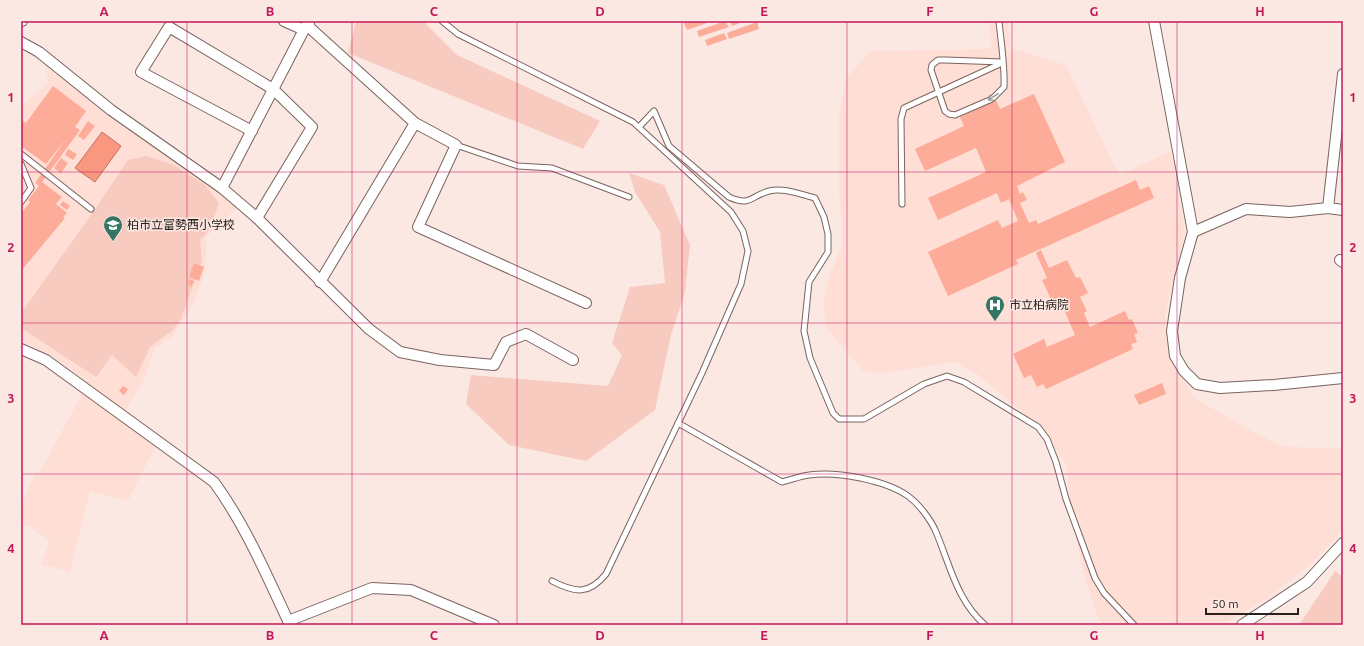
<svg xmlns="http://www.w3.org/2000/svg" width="1364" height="646" font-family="Ubuntu,'Noto Sans JP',sans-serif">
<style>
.built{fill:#ffded6}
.green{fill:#f8cbc0}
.water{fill:#f9977f;stroke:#bb7362}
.building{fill:#fcac98}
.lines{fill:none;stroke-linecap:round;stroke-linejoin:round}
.service-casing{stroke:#79645f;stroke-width:7}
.minor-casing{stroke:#79645f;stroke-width:12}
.service{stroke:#fff;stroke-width:5}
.minor{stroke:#fff;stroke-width:10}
.oneway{stroke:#9f9b9a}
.grid{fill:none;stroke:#c2185b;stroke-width:1;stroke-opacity:0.55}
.labels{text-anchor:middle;stroke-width:3;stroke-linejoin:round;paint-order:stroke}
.poi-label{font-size:12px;fill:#29201e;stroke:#fce8e3;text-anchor:start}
.neatline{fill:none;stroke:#c2185b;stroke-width:1.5}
.grid-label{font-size:13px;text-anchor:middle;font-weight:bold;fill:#c2185b}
</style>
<rect width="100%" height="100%" fill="#fce8e3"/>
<g class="built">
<path d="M989,21H1008L1010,48L1066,65L1119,175L1171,151L1185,232L1165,315L1166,338L1176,369L1196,399L1248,429L1285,447L1343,448V530L1312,563L1264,601L1221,625H1105L1099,620L1085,578L1073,525L1066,465L1050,439L1035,423L977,374L955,362L882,373L863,371L826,328L823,302L829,278L843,243L839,191V118L845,79L871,51L986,49L991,47Z"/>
<path d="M44,66L215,186L237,208L206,237V262L202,282L193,303L174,335L155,348L144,380L125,411L63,363L21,340V107L48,82Z"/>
<path d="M83,392L155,447L128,501L90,491L70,572L41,564L49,544L47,539L29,526L21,525V505L36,471L40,472Z"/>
</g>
<g class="green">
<path d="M356,21H423L457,55L600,121L583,149L348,53Z"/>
<path d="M146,156L174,165L204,184L219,203L210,229L200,240L202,260L181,319L173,330L150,347L136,377L112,355L96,377L21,328V313L89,218L128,160Z"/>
<path d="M629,173L664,185L690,245L685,292L671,335L655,410L586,461L509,445L466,404L471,375L608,386L622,355L612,343L630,287L665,283L660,232L635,192Z"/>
<path d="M1335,571L1343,577V625H1299Z"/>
</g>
<path class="water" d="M102,132L121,146L95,182L75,168Z"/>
<g class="building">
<path d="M691,21H706L707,23L687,30L684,23Z"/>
<path d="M725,21L729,27L699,37L697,31Z"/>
<path d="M730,21H745L732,26Z"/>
<path d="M757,22L759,29L729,39L727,33Z"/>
<path d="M724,33L727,39L707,46L705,40Z"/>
<path d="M53,86L86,111L75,127L80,130L42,182L62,197L56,204L67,213L63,217L65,218L21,271V214L30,202L28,200L39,186L35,183L66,139L46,164L21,146V119L26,123Z"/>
<path d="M1034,94L1065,162L1017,186L1020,194L1023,192L1027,200L1020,203L1029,223L1036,220L1038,224L1136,180L1140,190L1149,186L1154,198L1016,260L1018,264L948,296L928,252L998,220L1002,228L1018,221L1009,199L1001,203L997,193L938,220L928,198L986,172L976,148L925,171L915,149L964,126L960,117L996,100L1000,109Z"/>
<path d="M88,121L95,126L84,140L78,136Z"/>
<path d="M68,149L77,154L73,160L65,155Z"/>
<path d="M61,158L68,163L61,173L54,168Z"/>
<path d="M63,201L70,206L67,210L60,205Z"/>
<path d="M1041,250L1049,268L1067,260L1076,278L1080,277L1088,293L1080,297L1087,311L1084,313L1090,327L1125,311L1129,320L1132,319L1138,333L1134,334L1137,342L1131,344L1133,349L1046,389L1043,384L1037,387L1031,375L1024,378L1013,354L1044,339L1047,347L1075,335L1062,305L1055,308L1042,280L1047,278L1036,253Z"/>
<path d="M194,263L204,267L199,281L189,277Z"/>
<path d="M189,279L194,281L192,286L188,285Z"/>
<path d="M1162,383L1166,394L1139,405L1134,395Z"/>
<path d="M123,386L128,389L124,395L119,391Z"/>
</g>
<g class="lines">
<defs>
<g id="service">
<path d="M442,21L458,34L633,122L731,212L743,231L748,251L741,284L702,373L606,574C589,595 575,593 552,581"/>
<path d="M999,21C1001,43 1005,65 1004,87L992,99L955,115L949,114L945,111L931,70L932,65L938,60H945L1003,62"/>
<path d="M639,127L654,111L669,146L729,197C751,207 750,196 769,191C784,187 802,195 815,198L824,217L828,234V252L809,282L804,331L810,358L833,413L839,419H864L924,384L947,376L964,382L1038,427L1047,439L1056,462L1066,499L1095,578L1104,593L1134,625"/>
<path d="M456,145L518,166L552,168L629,197"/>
<path d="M21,154L91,209"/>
<path d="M21,164L31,188L21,202"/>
<path d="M902,204L901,119L904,108L1002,63"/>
<path d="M678,423L782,482C791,480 800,476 809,475C837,471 885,480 908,496C919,504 931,520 936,532C950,565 957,601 985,625"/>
</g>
<g id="minor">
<path d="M21,21H22"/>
<path d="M284,21L304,30"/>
<path d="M308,21L310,28L415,123L320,282"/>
<path d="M1154,21L1193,232L1180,278L1172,331L1175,356L1184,371L1197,384L1220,388L1274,385L1343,378"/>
<path d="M21,42L39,52L111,110L222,188L257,218L369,329L400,352L440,360L494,365L506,342L526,334L573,360"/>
<path d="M415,123L456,145L418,227L586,303"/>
<path d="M252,131L141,72L169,27L273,89L312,127L257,218"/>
<path d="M222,188L308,22"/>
<path d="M1328,208L1343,74"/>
<path d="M1193,232L1246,209L1290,212L1328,208L1343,210"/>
<path d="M1340,260L1343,262"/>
<path d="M21,349L46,360L214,482C246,526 267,576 290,625"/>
<path d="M288,621L372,588L411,590L494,625"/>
<path d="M1242,625L1307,582L1343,543"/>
</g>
</defs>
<use href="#service" class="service-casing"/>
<use href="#minor" class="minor-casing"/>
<use href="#service" class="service"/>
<use href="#minor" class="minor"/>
</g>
<defs><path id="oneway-shaft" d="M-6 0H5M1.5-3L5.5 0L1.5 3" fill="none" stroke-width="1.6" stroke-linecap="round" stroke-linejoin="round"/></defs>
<use class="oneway" href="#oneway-shaft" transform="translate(993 97) rotate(146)"/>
<path class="grid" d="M187,21V625M352,21V625M517,21V625M682,21V625M847,21V625M1012,21V625M1177,21V625M21,172H1343M21,323H1343M21,474H1343"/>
<defs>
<symbol id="school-pin" viewBox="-11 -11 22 30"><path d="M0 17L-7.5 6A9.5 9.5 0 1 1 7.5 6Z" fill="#357564" stroke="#fce8e3"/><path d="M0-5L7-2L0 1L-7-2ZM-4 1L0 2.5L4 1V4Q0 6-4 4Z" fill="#fff"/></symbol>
<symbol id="hospital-pin" viewBox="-11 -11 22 30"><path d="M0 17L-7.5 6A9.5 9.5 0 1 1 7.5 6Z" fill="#357564" stroke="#fce8e3"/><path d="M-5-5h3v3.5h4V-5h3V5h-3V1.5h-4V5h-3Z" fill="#fff"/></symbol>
</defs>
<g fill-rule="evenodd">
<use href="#school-pin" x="102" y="214" width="22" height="30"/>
<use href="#hospital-pin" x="984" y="294" width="22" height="30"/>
</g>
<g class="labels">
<g class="poi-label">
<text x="127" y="229">柏市立富勢西小学校</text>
<text x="1009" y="309">市立柏病院</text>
</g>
</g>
<rect width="1364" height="646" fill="none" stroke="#fce8e3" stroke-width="44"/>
<path d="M1206 608v6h92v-6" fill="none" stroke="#29201e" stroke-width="2"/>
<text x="1212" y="608" font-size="12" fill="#29201e" stroke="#fce8e3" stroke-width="3" paint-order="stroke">50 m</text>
<rect x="22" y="22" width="1320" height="602" class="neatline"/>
<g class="grid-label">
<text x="104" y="16">A</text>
<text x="270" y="16">B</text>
<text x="434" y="16">C</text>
<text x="600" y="16">D</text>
<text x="764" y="16">E</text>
<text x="930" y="16">F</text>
<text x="1094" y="16">G</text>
<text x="1260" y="16">H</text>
<text x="11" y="102">1</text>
<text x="1353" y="102">1</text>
<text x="11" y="252">2</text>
<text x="1353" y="252">2</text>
<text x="11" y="403">3</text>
<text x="1353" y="403">3</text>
<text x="11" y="553">4</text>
<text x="1353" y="553">4</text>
<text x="104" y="640">A</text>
<text x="270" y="640">B</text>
<text x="434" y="640">C</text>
<text x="600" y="640">D</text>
<text x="764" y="640">E</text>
<text x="930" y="640">F</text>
<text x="1094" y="640">G</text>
<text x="1260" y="640">H</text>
</g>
</svg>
